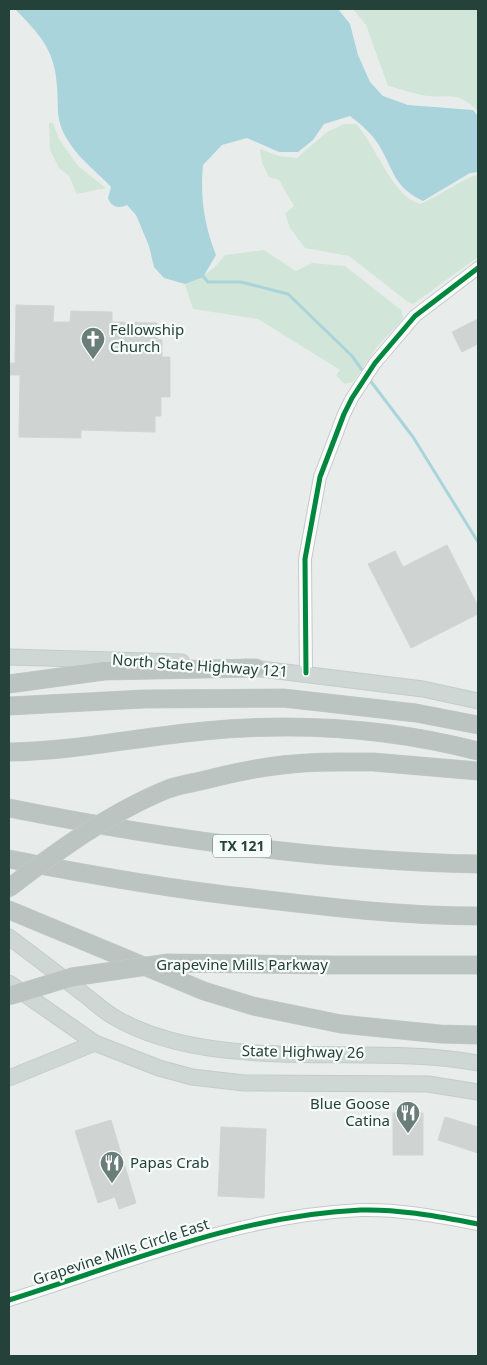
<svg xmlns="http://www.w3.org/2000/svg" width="487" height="1365" font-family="'Noto Sans',sans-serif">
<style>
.green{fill:#d1e6d8}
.water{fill:#a9d4db}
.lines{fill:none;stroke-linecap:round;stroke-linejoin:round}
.stream{stroke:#a9d4db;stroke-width:3}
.building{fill:#cfd4d2;stroke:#d1d6d4}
.minor-casing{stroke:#c5cac8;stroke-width:14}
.major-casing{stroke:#c3ccc9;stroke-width:17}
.highway-casing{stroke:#c3ccc9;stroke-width:19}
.minor{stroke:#fcfcfc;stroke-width:12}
.major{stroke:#cfd7d5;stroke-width:15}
.highway{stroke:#bcc4c2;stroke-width:18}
.highway-bridge-casing{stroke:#c3ccc9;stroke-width:19;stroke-linecap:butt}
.highway-bridge{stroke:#bcc4c2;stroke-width:18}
.cycleway-casing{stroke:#f7fbf9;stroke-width:8}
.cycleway{stroke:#00873e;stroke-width:5}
.labels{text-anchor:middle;stroke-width:4.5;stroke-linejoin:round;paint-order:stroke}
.shield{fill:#f7fbf9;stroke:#637a73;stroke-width:1}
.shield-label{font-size:14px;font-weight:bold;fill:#24423a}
.poi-label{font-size:15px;fill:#24423a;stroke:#f7fbf9;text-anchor:start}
.street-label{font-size:15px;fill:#24423a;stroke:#f7fbf9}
</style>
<rect width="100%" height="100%" fill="#e8edeb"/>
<g class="green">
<path d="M353,9H478V111C456,91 454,98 427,96C414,94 401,89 388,86L366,25Z"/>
<path d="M49,123H53L59,139L78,166L106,188L77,194L69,176L59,168L50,150Z"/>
<path d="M344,124H356C376,145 392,196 420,204C436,198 465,177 478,175V257L413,304L408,302L349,256L305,248L290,228L285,214L294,206L279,180L269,177L262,163L260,149L279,156L297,158L327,132Z"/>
<path d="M264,250L296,271L312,263L345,266L401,310L403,319L377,347L353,382L344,384L336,375L340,370L258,319L193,309L185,284C203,277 214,270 225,255Z"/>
</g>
<path class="water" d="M15,9H338L350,24L358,55L370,82L383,96L408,105L473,110L478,116V172L470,173L423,201C394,187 395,173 380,147C373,135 362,125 350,116L324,124L313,140L298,152H279L247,138L222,145L203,165C200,197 204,224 216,255L203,277L185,284L164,278L154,267L149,246L136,215L127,205C119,209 111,207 108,198L111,187C97,172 77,157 67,139C55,119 59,108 57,87C55,49 39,34 15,9Z"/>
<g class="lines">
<g class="stream">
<path d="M201,274L208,282H241L288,294L352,356L365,374"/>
<path d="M369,379L413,437L478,542"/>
</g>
</g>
<g class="building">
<path d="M16,305L54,306L53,322H70L71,311L112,312V322L157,323V339L162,340V357H170V397H161V416H155V432L81,430V438L19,437L20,375H9V363H15Z"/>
<path d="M478,319V344L462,352L452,332Z"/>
<path d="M447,545L478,606V614L411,648L368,564L395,551L403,567Z"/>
<rect x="393" y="1113" width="30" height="42"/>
<path d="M445,1117L478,1127V1153L438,1140Z"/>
<path d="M111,1120L136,1203L119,1209L115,1197L98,1203L75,1131Z"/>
<path d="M221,1127L266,1129L264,1198L218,1196Z"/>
</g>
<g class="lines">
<defs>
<g id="minor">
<path d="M306,673L305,559L320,477L344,414L352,398L375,363L415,316L478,268"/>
<path d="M9,1300C124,1264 240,1215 361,1210C401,1209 440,1217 478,1224"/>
</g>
<g id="major">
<path d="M9,657L182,662"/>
<path d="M245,667L423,689L478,701"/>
<path d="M9,937C33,955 57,973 81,992C92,1000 102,1010 114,1017C214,1076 365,1042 478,1063"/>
<path d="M9,983L95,1043L159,1068L192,1077L244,1083L428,1084L478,1092"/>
<path d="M9,1078L95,1043"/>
</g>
<g id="highway">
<path d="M9,684L104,671L256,668"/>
<path d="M9,706L144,699L283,698L416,713L478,725"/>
<path d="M9,752C75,751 139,737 204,731C296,722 389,728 478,751"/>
<path d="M337,762H373L478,771"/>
<path d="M9,808C164,839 320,861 478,864"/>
<path d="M9,859C90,875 170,889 252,898C327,907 402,916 478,916"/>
<path d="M9,910L204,991L253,1006L341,1024L440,1034L478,1035"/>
<path d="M328,965H478"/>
</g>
</defs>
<use href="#minor" class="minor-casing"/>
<use href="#major" class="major-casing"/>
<use href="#highway" class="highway-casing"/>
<use href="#minor" class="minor"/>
<use href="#major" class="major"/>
<use href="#highway" class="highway"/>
<defs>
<g id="highway-bridge">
<path d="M9,888C57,851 111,812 168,789C179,785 193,783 205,780C251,768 290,762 337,762"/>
<path d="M9,996L72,977L168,963L328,965"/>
</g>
</defs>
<use href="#highway-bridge" class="highway-bridge-casing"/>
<use href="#highway-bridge" class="highway-bridge"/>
<defs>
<g id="cycleway">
<path d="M306,673L305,559L320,477L344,414L352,398L375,363L415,316L478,268"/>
<path d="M9,1300C124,1264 240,1215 361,1210C401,1209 440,1217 478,1224"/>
</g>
</defs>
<use href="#cycleway" class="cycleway-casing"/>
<use href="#cycleway" class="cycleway"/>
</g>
<defs>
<symbol id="church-pin" viewBox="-11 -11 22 30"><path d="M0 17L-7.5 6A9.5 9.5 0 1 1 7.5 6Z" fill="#697e78" stroke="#f7fbf9"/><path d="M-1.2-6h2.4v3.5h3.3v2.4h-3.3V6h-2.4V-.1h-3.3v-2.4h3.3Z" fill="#fff"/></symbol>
<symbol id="restaurant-pin" viewBox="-11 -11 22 30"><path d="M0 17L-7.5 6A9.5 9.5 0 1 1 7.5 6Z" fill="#697e78" stroke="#f7fbf9"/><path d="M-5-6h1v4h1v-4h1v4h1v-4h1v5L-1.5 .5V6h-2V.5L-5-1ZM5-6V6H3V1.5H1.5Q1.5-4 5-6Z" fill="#fff"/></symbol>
</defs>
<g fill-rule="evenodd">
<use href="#church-pin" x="79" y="325" width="28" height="38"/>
<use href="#restaurant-pin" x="394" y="1099" width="28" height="38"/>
<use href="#restaurant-pin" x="98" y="1149" width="28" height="38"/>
</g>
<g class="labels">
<rect class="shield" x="213" y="834.5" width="58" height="23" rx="4"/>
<g class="shield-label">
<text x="242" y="851">TX 121</text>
</g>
<g class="poi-label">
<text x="110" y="335">Fellowship<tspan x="110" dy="17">Church</tspan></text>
<text x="390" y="1109" text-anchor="end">Blue Goose<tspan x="390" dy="17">Catina</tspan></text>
<text x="130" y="1168">Papas Crab</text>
</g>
<g class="street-label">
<text transform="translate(200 666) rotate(4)" y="5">North State Highway 121</text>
<text x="242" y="970">Grapevine Mills Parkway</text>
<text transform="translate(303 1052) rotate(1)" y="5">State Highway 26</text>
<text transform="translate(121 1252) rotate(-18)" y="5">Grapevine Mills Circle East</text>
</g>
</g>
<rect width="487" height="1365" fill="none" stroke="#24423a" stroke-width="20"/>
</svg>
